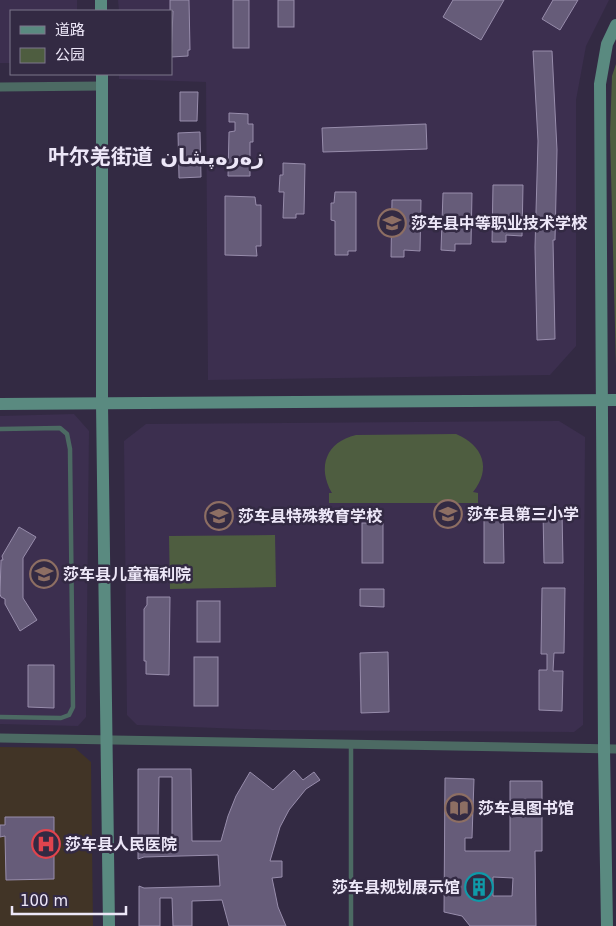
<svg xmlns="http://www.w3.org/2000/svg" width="616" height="926" font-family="'DejaVu Sans','Noto Sans Arabic','Noto Sans SC',sans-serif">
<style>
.built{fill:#3c2f4f}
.medical{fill:#413426}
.green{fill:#4e5d40}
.building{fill:#665c79;stroke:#988dac;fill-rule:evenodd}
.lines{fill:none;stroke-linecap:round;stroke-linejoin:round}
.lane{stroke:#4c6a63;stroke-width:4.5}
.street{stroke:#4c6a63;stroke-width:9}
.secondary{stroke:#5a8a80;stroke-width:12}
.labels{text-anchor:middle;stroke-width:5;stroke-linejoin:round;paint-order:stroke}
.poi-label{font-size:16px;font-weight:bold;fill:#ede7f8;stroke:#332a43;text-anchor:start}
.district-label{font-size:21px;font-weight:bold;fill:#ede7f8;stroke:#332a43}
</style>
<rect width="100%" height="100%" fill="#332a43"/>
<g class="built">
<path d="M0,0H77V11H11V63H0Z"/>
<path d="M118,0H609L586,46L576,100V346L550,375L208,380L206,82L119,79V74H171V11H119Z"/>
<path d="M74,414L89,431L86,717L78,726L0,724V416Z"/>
<path d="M559,421L585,437L583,725L574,732L272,730L137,725L127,715L124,441L146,424Z"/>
</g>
<path class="medical" d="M0,747L75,748L91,762L93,926H0Z"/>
<g class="green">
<path d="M616,64V366L610,134L612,76Z"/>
<path d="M456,434C483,445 492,469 473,492L478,493V503H329V493H332C317,467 326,442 356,435Z"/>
<path d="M275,535L276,587L170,589L169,536Z"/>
</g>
<g class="building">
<path d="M170,0H189L190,50H188V56L171,57L173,11H170Z"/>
<rect x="233" y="0" width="16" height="48"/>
<rect x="278" y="0" width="16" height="27"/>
<path d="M453,0H504L481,40L443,17Z"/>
<path d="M553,0H578L560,30L542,19Z"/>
<path d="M533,51H552L557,150L555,240H553L555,339L537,340L535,247L538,141Z"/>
<path d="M180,92H198L197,121H180Z"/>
<path d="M229,113L248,114V124H253V142H250V176H228L229,132L235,131V122H229Z"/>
<path d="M426,124L427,149L323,152L322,128Z"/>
<path d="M200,132L201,177L179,178L178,133Z"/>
<path d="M283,163L305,164L304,214H296V218H283L284,192H279L280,175H283Z"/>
<path d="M493,185H523L522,236L506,235V242H492Z"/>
<path d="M335,192H356V251H348V255H335V221L331,220V203H334Z"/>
<path d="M443,193H472L471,244H455V251L441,250Z"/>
<path d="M225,196L255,197L256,205H261V246H256L257,256L225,255Z"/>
<path d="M392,200H421L420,251L404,250V257H391Z"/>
<path d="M503,510L504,563H484V511Z"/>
<path d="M543,512H562L563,563H544Z"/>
<rect x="362" y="523" width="21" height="40"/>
<path d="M19,527L36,537L23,558V598L37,620L20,631L5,604V599L1,597L0,594L1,560H3L2,556Z"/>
<path d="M542,588H565L564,653H554L553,671H563L562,711L539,710V670H547V654H541Z"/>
<path d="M360,589H384V607L360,606Z"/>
<path d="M147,597H170L169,675L146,674V661H144V609L147,605Z"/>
<rect x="197" y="601" width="23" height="41"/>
<path d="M388,652L389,712L361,713L360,653Z"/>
<rect x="194" y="657" width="24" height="49"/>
<path d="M28,665H54V708L28,707Z"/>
<path d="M138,769H191L192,841H221L228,816L236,796L250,772L273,790L294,770L303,780L314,772L320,780L306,789L289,810L280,827L270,861H282V877L272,878L278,907L286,926H229L222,900L192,901V926H173L172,898H160V926H139V886L144,888L220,886L218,855L144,857L138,859ZM159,777H172V842H158Z"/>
<path d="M445,778L474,779L472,838H465V851H510V781H542V851H535L536,926H470L462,916L444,912ZM493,877L513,878L512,896H493Z"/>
<path d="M5,817H54V879L6,880L5,836L0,837V825H5Z"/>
</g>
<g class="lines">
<g class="lane">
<path d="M0,429L60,428L67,434L70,449L73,707L69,715L61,718L0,717"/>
<path d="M351,926V744"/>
</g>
<g class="street">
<path d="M0,87L102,86"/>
<path d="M0,738L616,749"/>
</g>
<g class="secondary">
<path d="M101,0V11"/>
<path d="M102,74V404L109,926"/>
<path d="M0,404L616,400"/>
<path d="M607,926L604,749L600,84L607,44L616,25"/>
</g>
</g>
<defs>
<symbol id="school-ring" viewBox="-11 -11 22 22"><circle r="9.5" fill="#332a43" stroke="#8d6e63" stroke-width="1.5"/><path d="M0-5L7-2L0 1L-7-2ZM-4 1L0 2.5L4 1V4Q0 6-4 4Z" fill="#8d6e63"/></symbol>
<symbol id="library-ring" viewBox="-11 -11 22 22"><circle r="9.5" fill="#332a43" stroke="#8d6e63" stroke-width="1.5"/><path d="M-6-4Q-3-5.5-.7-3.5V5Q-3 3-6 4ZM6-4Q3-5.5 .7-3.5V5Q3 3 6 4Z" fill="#8d6e63"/></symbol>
<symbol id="hospital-ring" viewBox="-11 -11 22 22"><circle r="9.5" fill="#332a43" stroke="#e0444e" stroke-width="1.5"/><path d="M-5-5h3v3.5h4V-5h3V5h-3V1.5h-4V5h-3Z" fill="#e0444e"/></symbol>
<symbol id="building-ring" viewBox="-11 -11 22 22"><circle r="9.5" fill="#332a43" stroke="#0f9aa8" stroke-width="1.5"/><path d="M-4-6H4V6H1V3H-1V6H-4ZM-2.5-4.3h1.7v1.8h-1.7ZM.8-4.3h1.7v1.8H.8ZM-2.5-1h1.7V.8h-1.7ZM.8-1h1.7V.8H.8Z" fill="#0f9aa8"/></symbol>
</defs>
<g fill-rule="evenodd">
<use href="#school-ring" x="376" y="207" width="32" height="32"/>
<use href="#school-ring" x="432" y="498" width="32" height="32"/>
<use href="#school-ring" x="203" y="500" width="32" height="32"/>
<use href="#school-ring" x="28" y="558" width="32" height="32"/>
<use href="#library-ring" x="443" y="792" width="32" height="32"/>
<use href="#hospital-ring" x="30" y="828" width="32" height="32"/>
<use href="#building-ring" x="463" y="871" width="32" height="32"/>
</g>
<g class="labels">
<g class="poi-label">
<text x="411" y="229">莎车县中等职业技术学校</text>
<text x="467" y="520">莎车县第三小学</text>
<text x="238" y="522">莎车县特殊教育学校</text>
<text x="63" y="580">莎车县儿童福利院</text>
<text x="478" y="814">莎车县图书馆</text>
<text x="65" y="850">莎车县人民医院</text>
<text x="460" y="893" text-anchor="end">莎车县规划展示馆</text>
</g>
<g class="district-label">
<text x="156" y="164">叶尔羌街道 زەرەپشان</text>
</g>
</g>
<rect x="10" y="10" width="162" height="65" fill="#332a43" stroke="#7d768b"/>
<rect x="20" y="26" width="25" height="8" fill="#5a8a80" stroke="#7d768b"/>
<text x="55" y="35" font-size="15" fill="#ede7f8">道路</text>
<rect x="20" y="48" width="25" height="15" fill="#4e5d40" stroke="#7d768b"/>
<text x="55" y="60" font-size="15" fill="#ede7f8">公园</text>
<path d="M12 906v8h114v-8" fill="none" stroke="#ede7f8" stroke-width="2.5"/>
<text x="20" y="906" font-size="15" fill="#ede7f8" stroke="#332a43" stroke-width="4" paint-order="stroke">100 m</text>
</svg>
